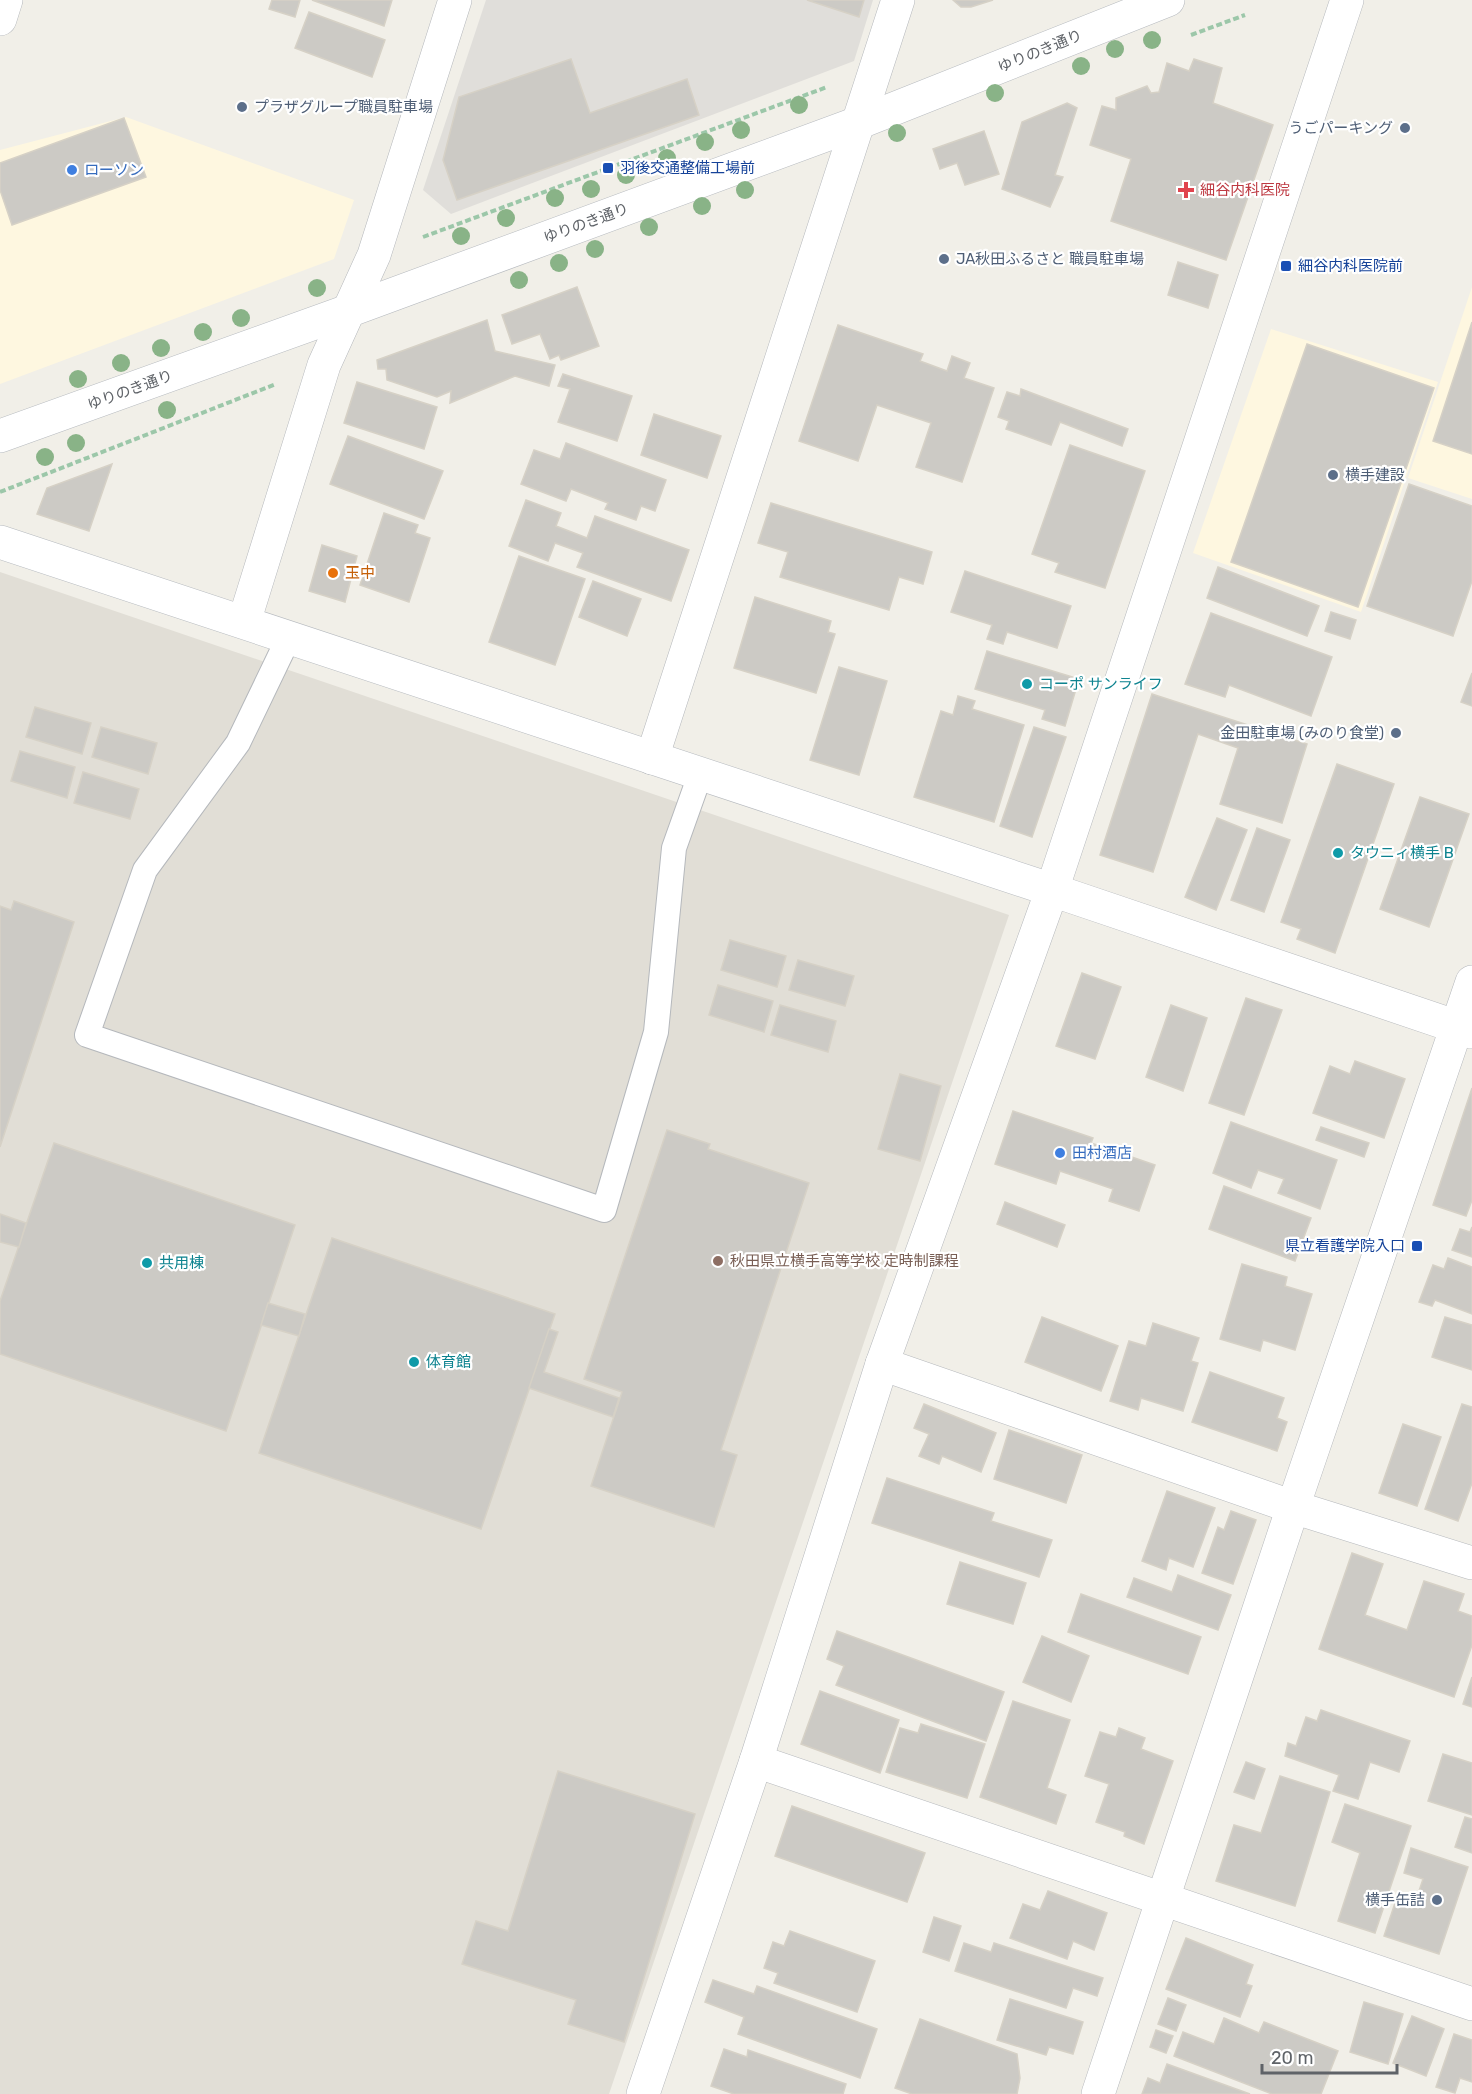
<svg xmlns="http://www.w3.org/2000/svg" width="1472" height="2094" font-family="Rubik,'Noto Sans JP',sans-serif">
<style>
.commercial{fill:#fef7e0}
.industrial{fill:#e0deda}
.education{fill:#e1ded6}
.building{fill:#cccac5;stroke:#d6d1c6;stroke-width:1.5}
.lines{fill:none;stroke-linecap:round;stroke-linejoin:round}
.lane-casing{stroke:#b5b8bc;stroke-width:26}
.street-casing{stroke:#b5b8bc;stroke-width:34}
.secondary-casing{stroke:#b6babf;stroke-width:34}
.path{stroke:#9cc7a9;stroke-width:4;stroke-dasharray:6 3;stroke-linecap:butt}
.lane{stroke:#fff;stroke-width:24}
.street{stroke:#fff;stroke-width:33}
.secondary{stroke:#fff;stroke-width:33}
.tree{fill:#89b387}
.service-dot{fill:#5c6f8a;stroke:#fff;stroke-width:2}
.transit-dot{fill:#1a4fb4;stroke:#fff;stroke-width:2}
.shop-dot{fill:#3f7fe0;stroke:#fff;stroke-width:2}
.health-dot{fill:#e0444e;stroke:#fff;stroke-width:2}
.food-dot{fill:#e8710a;stroke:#fff;stroke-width:2}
.culture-dot{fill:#0f9aa8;stroke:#fff;stroke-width:2}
.education-dot{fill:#8d6e63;stroke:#fff;stroke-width:2}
.labels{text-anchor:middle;stroke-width:4.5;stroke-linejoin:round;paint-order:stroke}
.street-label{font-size:15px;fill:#5f6368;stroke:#fff}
.service-label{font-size:15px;fill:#4e5e75;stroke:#fff;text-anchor:start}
.transit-label{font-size:15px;fill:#164399;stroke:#fff;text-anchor:start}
.shop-label{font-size:15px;fill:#366cbe;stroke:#fff;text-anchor:start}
.health-label{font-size:15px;fill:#be3a42;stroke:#fff;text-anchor:start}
.food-label{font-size:15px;fill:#c56008;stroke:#fff;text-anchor:start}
.culture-label{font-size:15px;fill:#0d838f;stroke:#fff;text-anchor:start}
.education-label{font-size:15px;fill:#785e54;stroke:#fff;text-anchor:start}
</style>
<rect width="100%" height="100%" fill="#f1efe8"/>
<g class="commercial">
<path d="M126,117L354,200L334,259L0,384V150Z"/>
<path d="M1472,287V499L1408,478Z"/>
<path d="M1271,329L1438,382L1361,612L1193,553Z"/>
</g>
<path class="industrial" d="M486,0H873L854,61L451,214L423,190Z"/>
<path class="education" d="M0,572L1009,915L609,2094H0Z"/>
<g class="building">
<path d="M272,0H300L295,17L269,9Z"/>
<path d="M312,0H392L384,26Z"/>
<path d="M807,0H864L859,17Z"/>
<path d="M953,0H993L971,7H961Z"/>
<path d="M309,12L385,40L372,77L295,48Z"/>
<path d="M571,59L590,113L687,79L699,115L457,200L443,160L459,97Z"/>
<path d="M1194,59L1222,68L1213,103L1273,125L1226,260L1111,221L1131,159L1090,145L1102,106L1116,110V98L1147,86L1151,93L1159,92L1167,63L1189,71Z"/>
<path d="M1067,103L1077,108L1055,175L1063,177L1050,207L1002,189L1022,122Z"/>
<path d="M124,118L146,177L12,225L0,190V163Z"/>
<path d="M984,131L999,174L965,185L957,163L940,169L933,149Z"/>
<path d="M1178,262L1218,275L1208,308L1168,295Z"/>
<path d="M577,287L599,346L561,360L559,355L550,359L540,334L512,344L502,315Z"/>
<path d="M487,320L495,351L555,365L549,386L515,376L450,403L451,391L437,397L387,380L386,369H378L377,360Z"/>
<path d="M1472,322V454L1433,441Z"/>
<path d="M838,325L923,354L920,361L947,371L952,356L970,363L964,378L994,388L962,482L916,467L931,423L877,405L858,461L799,441Z"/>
<path d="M1307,344L1434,388L1358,607L1231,562Z"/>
<path d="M563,374L632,396L617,441L558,422L570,389L558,386Z"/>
<path d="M357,382L437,407L424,449L344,423Z"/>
<path d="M1021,389L1128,429L1122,446L1060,422L1051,445L1006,429L1009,421L998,417L1007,392L1020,396Z"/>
<path d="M654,414L721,436L707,478L641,455Z"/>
<path d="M348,436L443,471L424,519L330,484Z"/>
<path d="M566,443L666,480L655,511L641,506L636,520L605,509L608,503L571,489L566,501L521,484L534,450L560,459Z"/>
<path d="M1070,445L1145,471L1105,588L1055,572L1059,563L1032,554Z"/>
<path d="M112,464L89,531L37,514L47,488Z"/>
<path d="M1409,484L1472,506V581L1453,636L1367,606Z"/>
<path d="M526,500L561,513L556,526L587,538L595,516L689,550L671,601L577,567L583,553L555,543L548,561L509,546Z"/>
<path d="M771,503L932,552L923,584L899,577L889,610L780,577L788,552L758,543Z"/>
<path d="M384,513L418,525L415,533L430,538L409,602L360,585Z"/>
<path d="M322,545L357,556L345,602L309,591Z"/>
<path d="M519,556L585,579L555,665L489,642Z"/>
<path d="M1218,567L1319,606L1307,636L1207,598Z"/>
<path d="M965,571L1071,606L1057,648L1007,632L1003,644L987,639L992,625L951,612Z"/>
<path d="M593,581L641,599L627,636L579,617Z"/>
<path d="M755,597L831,621L828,632L835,634L816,693L734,668Z"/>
<path d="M1331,612L1356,620L1350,639L1325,631Z"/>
<path d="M1211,613L1332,657L1311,716L1229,685L1225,697L1185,684Z"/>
<path d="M987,651L1079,679L1065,726L1042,719L1045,710L975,689Z"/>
<path d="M839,667L887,681L859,775L810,760Z"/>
<path d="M1472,673V706L1461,702Z"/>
<path d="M1152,694L1307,744L1282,823L1220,804L1238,748L1198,734L1153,872L1100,855Z"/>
<path d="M958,696L975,701L972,709L1024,725L994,822L914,797L941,711L953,715Z"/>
<path d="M35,707L91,723L82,754L26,737Z"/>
<path d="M101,727L157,743L148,774L92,757Z"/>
<path d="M1034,727L1066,737L1032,837L1000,826Z"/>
<path d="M20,751L75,767L67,798L11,781Z"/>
<path d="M1337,764L1394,784L1335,953L1297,939L1301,929L1281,922Z"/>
<path d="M83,772L139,789L130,819L74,803Z"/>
<path d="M1420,797L1469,814L1429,927L1380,909Z"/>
<path d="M1217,818L1247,830L1216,910L1185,897Z"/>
<path d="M1257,828L1290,840L1264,912L1231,900Z"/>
<path d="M14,901L74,922L0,1147V906L11,910Z"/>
<path d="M730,940L786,956L777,987L721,970Z"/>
<path d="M798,960L854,976L845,1006L789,990Z"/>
<path d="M1082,973L1121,987L1095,1059L1056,1046Z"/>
<path d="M718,985L773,1001L764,1032L709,1015Z"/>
<path d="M1246,998L1282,1010L1244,1115L1209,1103Z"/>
<path d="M780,1005L836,1021L828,1052L771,1035Z"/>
<path d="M1171,1005L1207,1018L1183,1091L1146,1077Z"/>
<path d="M1355,1061L1405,1079L1384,1138L1313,1113L1330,1066L1350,1074Z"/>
<path d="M900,1074L941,1086L920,1161L878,1149Z"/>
<path d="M1472,1088V1200L1466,1216L1433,1205Z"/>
<path d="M1013,1111L1093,1138L1091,1143L1155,1165L1139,1211L1109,1201L1113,1189L1060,1171L1056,1184L995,1164Z"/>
<path d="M1231,1122L1337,1160L1320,1209L1278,1193L1284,1179L1258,1170L1251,1188L1213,1173Z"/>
<path d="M1321,1127L1369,1143L1364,1157L1316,1140Z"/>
<path d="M667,1130L710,1144L708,1149L809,1183L721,1450L737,1455L714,1527L591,1486L622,1392L584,1379Z"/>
<path d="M54,1143L295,1225L226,1431L0,1354V1301Z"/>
<path d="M1224,1186L1311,1218L1295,1261L1209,1229Z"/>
<path d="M1005,1202L1065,1225L1057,1247L997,1224Z"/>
<path d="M0,1214L26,1223L19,1247L0,1242Z"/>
<path d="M1472,1227V1257L1452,1250L1460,1229L1470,1232Z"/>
<path d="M332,1238L555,1314L481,1529L259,1453Z"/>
<path d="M1448,1258L1472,1267V1314L1435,1300L1432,1306L1419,1302L1433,1265L1444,1269Z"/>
<path d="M1242,1264L1287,1277L1285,1286L1312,1294L1295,1350L1263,1340L1260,1351L1220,1339Z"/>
<path d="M268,1303L305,1314L299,1336L261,1325Z"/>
<path d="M1042,1317L1118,1346L1101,1391L1025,1362Z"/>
<path d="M1445,1317L1472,1325V1370L1432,1357Z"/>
<path d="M1153,1323L1199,1338L1191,1361L1198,1363L1183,1411L1141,1398L1138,1410L1110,1401L1129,1341L1146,1346Z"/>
<path d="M549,1329L558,1332L544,1372L619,1398L613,1417L529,1388Z"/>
<path d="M1210,1372L1284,1398L1277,1418L1287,1422L1277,1451L1192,1422Z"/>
<path d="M924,1404L996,1433L981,1472L942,1456L939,1464L919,1456L929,1434L914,1428Z"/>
<path d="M1462,1404L1472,1407V1483L1458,1521L1425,1509Z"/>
<path d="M1403,1424L1441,1437L1417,1506L1379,1493Z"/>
<path d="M1009,1430L1082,1455L1066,1503L994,1479Z"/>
<path d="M887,1478L994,1513L991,1521L1052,1540L1039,1577L872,1523Z"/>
<path d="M1167,1491L1215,1508L1193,1567L1169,1558L1166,1570L1142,1561Z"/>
<path d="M1231,1511L1256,1520L1233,1584L1202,1573L1218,1527L1224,1530Z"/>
<path d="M1352,1553L1383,1564L1365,1615L1407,1630L1424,1581L1464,1594L1458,1611L1472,1616V1645L1454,1697L1319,1649Z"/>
<path d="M960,1562L1026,1583L1013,1624L947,1604Z"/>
<path d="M1178,1575L1231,1595L1218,1630L1127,1597L1134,1578L1172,1592Z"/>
<path d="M1081,1594L1201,1637L1188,1674L1068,1632Z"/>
<path d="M837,1631L1004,1692L986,1741L836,1685L844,1666L827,1659Z"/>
<path d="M1042,1636L1089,1656L1071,1702L1023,1682Z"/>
<path d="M1472,1677V1707L1463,1704Z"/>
<path d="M820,1691L899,1720L880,1773L801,1744Z"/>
<path d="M1013,1701L1070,1720L1047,1788L1066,1795L1056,1824L980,1797Z"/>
<path d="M1321,1710L1410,1741L1399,1772L1370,1762L1358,1799L1333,1791L1339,1775L1285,1756L1288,1743L1296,1746L1306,1717L1317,1721Z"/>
<path d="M921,1724L985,1744L967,1798L886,1772L900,1728L918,1733Z"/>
<path d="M1119,1728L1145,1738L1141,1749L1173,1761L1144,1844L1124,1836L1125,1832L1096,1822L1109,1784L1085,1776L1100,1732L1116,1737Z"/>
<path d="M1443,1754L1472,1763V1815L1428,1801Z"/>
<path d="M1246,1762L1265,1769L1254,1799L1234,1792Z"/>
<path d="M558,1771L695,1814L624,2042L568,2024L576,2000L462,1964L476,1921L508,1931Z"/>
<path d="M1280,1776L1330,1792L1295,1906L1216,1881L1234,1825L1261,1833Z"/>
<path d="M1345,1804L1411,1826L1375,1933L1338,1921L1360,1853L1332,1842Z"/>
<path d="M792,1806L925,1853L907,1902L775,1856Z"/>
<path d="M1465,1817L1472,1819V1853L1455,1847Z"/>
<path d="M1411,1848L1468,1867L1439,1954L1384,1936L1397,1897L1415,1903L1423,1879L1404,1873Z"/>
<path d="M1048,1891L1107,1913L1094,1950L1073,1941L1067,1959L1010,1938L1023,1904L1040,1910Z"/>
<path d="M934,1917L961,1926L949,1961L923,1952Z"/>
<path d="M790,1931L875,1961L857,2012L774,1983L778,1973L764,1968L773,1942L784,1946Z"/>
<path d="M1186,1938L1253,1965L1246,1984L1252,1986L1240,2017L1166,1989Z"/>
<path d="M964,1943L991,1952L994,1943L1103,1978L1097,1996L1073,1988L1066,2008L955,1971Z"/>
<path d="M713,1980L754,1994L757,1986L877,2029L860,2078L738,2034L744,2017L705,2002Z"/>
<path d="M1168,1998L1186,2005L1176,2031L1158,2024Z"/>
<path d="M1010,1999L1083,2022L1073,2054L1049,2047L1046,2055L997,2040Z"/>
<path d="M1364,2002L1403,2014L1388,2064L1350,2052Z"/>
<path d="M1412,2016L1444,2029L1426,2076L1393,2063Z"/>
<path d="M1224,2018L1259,2033L1264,2022L1338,2051L1321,2094H1272L1174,2056L1183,2032L1214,2044Z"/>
<path d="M920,2019L1017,2054L1020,2078L1017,2094H912L895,2088Z"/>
<path d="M1156,2030L1173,2036L1166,2053L1150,2047Z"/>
<path d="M1454,2034L1472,2040V2082L1460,2078L1455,2093L1436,2087Z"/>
<path d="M724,2049L747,2057L748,2050L846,2084L843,2094H734L711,2086Z"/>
<path d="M1167,2064L1250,2094H1142L1148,2078L1160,2083Z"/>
</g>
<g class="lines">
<defs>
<path id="lane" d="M289,637L238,743L145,870L87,1035L604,1210L656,1032L674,848L700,775"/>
<g id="street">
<path d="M0,19L6,0"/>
<path d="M244,622L324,365L374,255L455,0"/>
<path d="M652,758L898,0"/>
<path d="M1052,890L1472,1032"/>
<path d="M882,1364L1293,1507L1472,1563"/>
<path d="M756,1761L1472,2004"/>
<path d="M643,2094L756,1761L882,1364L1052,890L1347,0"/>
<path d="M1098,2094L1293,1507L1472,982"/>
</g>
<g id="secondary">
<path d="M0,436L348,311L858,123L1168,0"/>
<path d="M0,542L1052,890"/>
</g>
</defs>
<use href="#lane" class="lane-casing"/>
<use href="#street" class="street-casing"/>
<use href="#secondary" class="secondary-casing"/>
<g class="path">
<path d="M1191,35L1245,15"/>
<path d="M423,237L827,87"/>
<path d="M0,492L276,384"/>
</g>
<use href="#lane" class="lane"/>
<use href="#street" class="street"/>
<use href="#secondary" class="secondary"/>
</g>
<g class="tree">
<circle cx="1152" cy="40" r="9"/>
<circle cx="1115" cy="49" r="9"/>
<circle cx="1081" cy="66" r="9"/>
<circle cx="995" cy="93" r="9"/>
<circle cx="799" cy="105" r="9"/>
<circle cx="741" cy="130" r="9"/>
<circle cx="897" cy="133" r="9"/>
<circle cx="705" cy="142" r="9"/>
<circle cx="667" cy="158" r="9"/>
<circle cx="626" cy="175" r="9"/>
<circle cx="591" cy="189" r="9"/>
<circle cx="745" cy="190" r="9"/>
<circle cx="555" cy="198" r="9"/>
<circle cx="702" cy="206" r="9"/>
<circle cx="506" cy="218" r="9"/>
<circle cx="649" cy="227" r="9"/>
<circle cx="461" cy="236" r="9"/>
<circle cx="595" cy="249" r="9"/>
<circle cx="559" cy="263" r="9"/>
<circle cx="519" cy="280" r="9"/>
<circle cx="317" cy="288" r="9"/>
<circle cx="241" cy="318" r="9"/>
<circle cx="203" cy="332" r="9"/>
<circle cx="161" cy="348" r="9"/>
<circle cx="121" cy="363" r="9"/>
<circle cx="78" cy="379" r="9"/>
<circle cx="167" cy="410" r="9"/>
<circle cx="76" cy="443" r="9"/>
<circle cx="45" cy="457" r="9"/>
</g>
<g class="service-dot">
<circle cx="242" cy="107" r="6"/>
<circle cx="1405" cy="128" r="6"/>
<circle cx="944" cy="259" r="6"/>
<circle cx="1333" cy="475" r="6"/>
<circle cx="1396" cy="733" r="6"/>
<circle cx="1437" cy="1900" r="6"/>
</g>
<g class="transit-dot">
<rect x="602" y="162" width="12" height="12" rx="3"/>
<rect x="1280" y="260" width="12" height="12" rx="3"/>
<rect x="1411" y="1240" width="12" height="12" rx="3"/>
</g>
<g class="shop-dot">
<circle cx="72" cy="170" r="6"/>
<circle cx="1060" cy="1153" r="6"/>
</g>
<path class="health-dot" d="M1183 181h6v6h6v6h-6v6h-6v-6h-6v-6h6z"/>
<circle class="food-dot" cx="333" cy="573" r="6"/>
<g class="culture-dot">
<circle cx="1027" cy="684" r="6"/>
<circle cx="1338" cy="853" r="6"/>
<circle cx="147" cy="1263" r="6"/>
<circle cx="414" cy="1362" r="6"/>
</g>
<circle class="education-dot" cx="718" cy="1261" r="6"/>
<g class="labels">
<g class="street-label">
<text transform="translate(1040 51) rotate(-22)" y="5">ゆりのき通り</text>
<text transform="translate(586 223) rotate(-20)" y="5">ゆりのき通り</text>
<text transform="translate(130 390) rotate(-20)" y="5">ゆりのき通り</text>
</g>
<g class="service-label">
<text x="254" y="112">プラザグループ職員駐車場</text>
<text x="1393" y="133" text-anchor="end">うごパーキング</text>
<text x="956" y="264">JA秋田ふるさと 職員駐車場</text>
<text x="1345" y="480">横手建設</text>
<text x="1384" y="738" text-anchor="end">金田駐車場 (みのり食堂)</text>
<text x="1425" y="1905" text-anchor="end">横手缶詰</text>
</g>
<g class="transit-label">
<text x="620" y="173">羽後交通整備工場前</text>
<text x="1298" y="271">細谷内科医院前</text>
<text x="1405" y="1251" text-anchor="end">県立看護学院入口</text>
</g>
<g class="shop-label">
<text x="84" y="175">ローソン</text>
<text x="1072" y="1158">田村酒店</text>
</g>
<g class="health-label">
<text x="1200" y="195">細谷内科医院</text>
</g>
<g class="food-label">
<text x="345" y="578">玉中</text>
</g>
<g class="culture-label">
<text x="1039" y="689">コーポ サンライフ</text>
<text x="1350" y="858">タウニィ横手 B</text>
<text x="159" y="1268">共用棟</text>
<text x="426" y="1367">体育館</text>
</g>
<g class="education-label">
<text x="730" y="1266">秋田県立横手高等学校 定時制課程</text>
</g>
</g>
<path d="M1262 2064v9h135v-9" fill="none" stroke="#5f6368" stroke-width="3"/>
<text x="1271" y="2064" font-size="18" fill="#5f6368" stroke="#ffffff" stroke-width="4.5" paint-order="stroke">20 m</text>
</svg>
